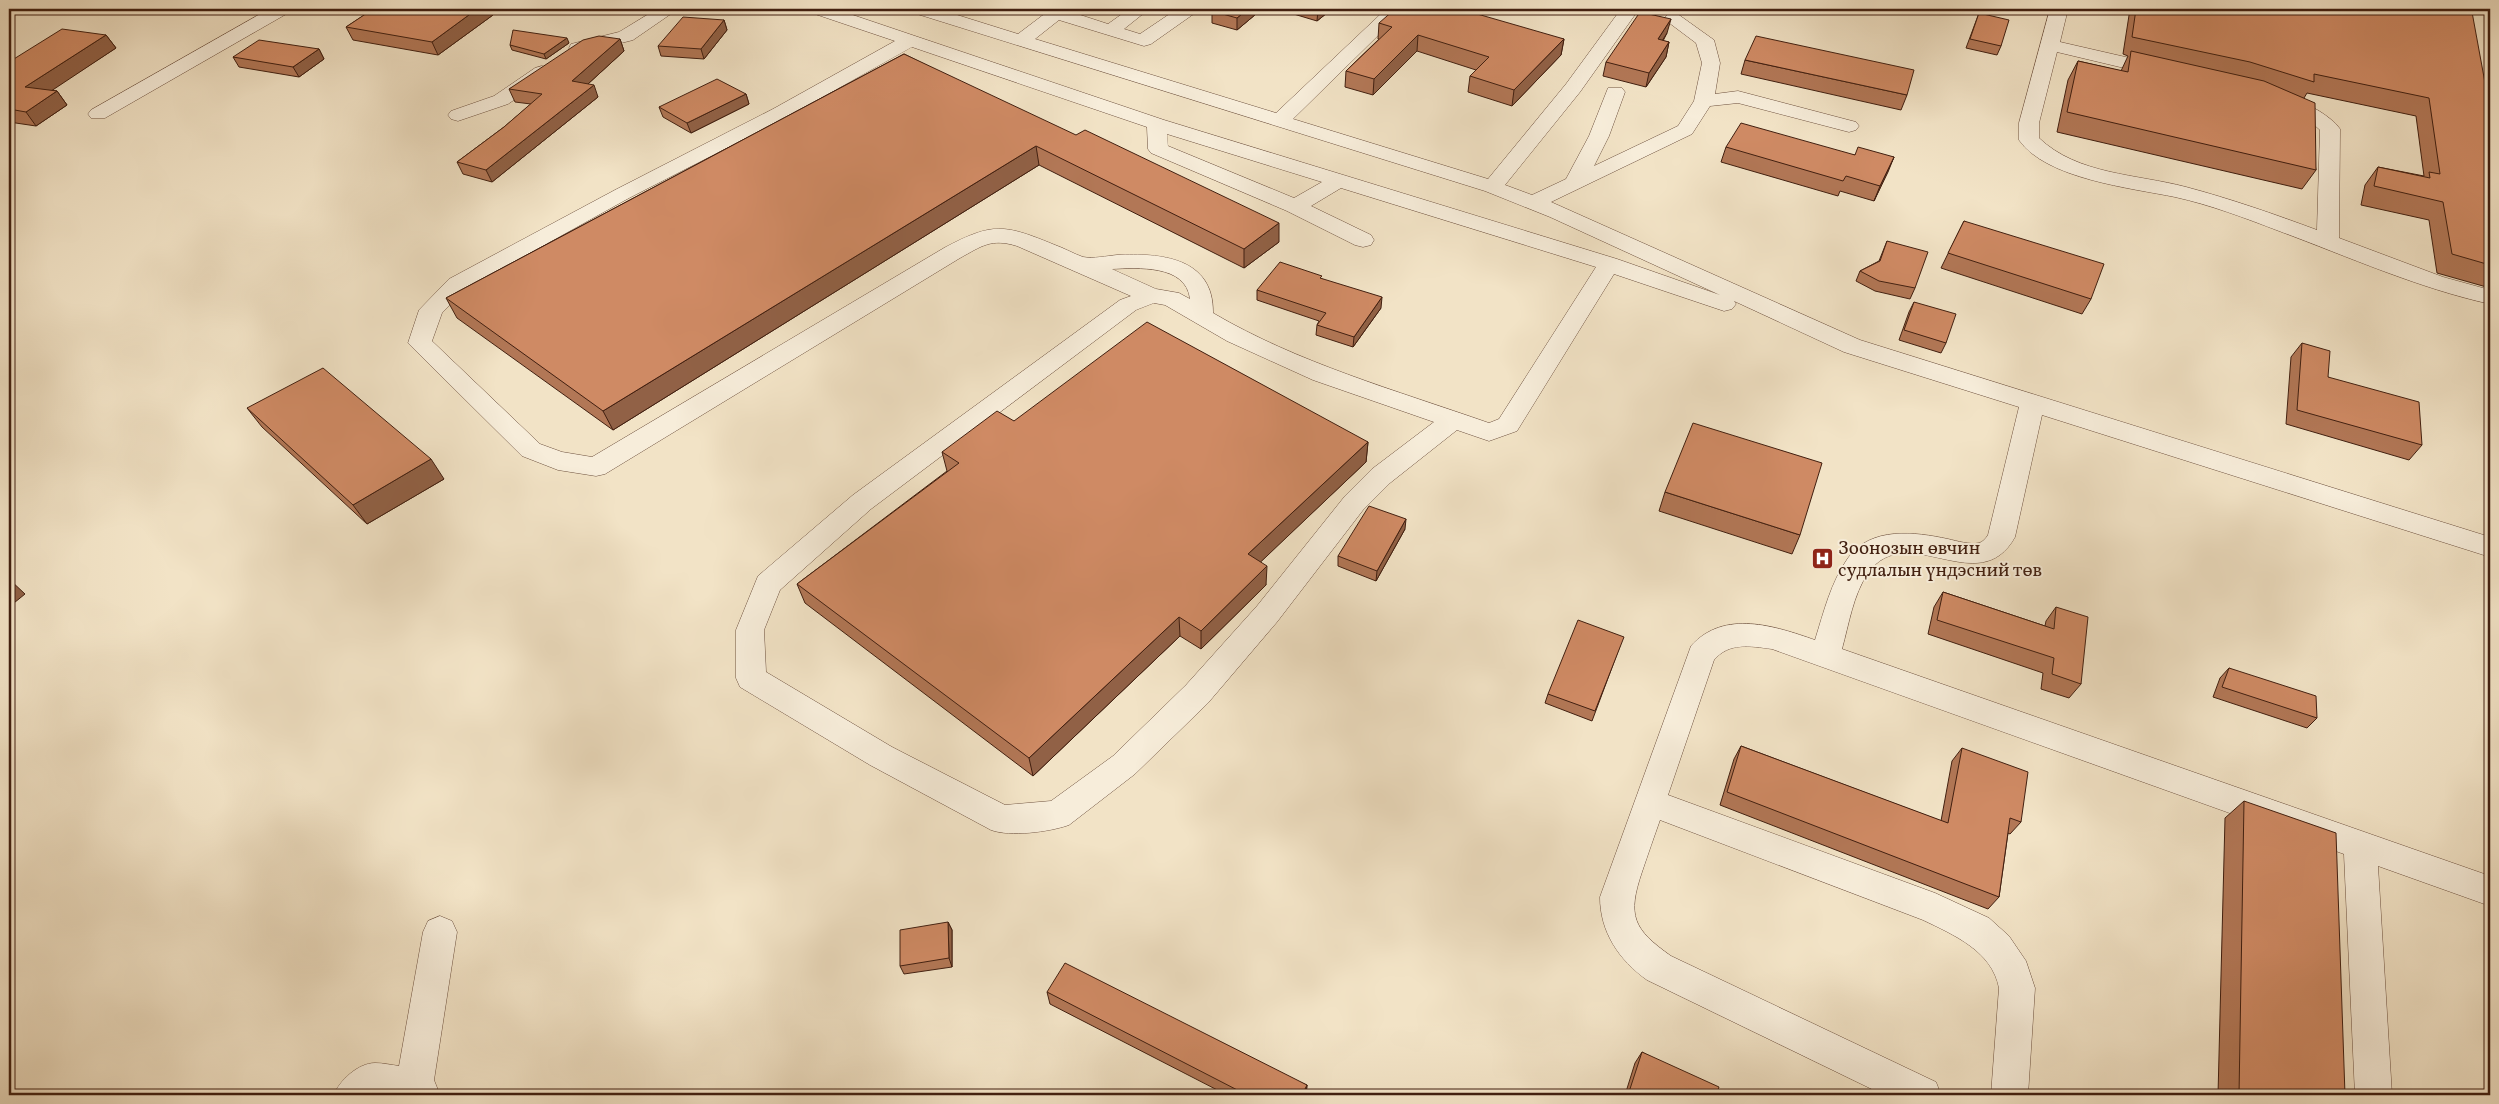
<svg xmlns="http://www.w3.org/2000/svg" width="2499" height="1104" font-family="Vollkorn,serif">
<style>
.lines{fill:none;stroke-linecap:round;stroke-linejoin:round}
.minor-casing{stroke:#6d503e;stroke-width:1}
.minor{fill:#f7edda;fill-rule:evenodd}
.wall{fill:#b27756;stroke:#411f10}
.shaded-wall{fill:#916146;stroke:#411f10}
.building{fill:#cf8a64;stroke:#411f10}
.labels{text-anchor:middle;stroke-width:4;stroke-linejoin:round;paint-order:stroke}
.poi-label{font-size:19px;fill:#411f10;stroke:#f7edda;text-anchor:start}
</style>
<rect width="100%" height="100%" fill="#f2e3c6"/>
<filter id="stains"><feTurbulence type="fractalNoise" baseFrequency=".004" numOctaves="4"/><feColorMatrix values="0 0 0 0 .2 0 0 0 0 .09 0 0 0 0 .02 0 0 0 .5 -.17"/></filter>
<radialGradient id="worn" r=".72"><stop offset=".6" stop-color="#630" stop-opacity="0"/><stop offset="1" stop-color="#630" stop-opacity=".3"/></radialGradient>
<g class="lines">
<defs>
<g id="minor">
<path d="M269,9H291L288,13L105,118H91L88,114L91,110Z"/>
<path d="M657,9H678L633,40L578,54L571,52L569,48L571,44L619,32Z"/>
<path d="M809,9H835L1164,120L1617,259L1720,295L1550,217L1485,191L914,13L911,9H938L1018,34L1051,9H1062L1108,24L1129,9H1149L1124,29L1140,34L1177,9H1198L1195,13L1151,44L1144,46L1059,20L1035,39L1276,113L1386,9H1405L1293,119L1488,179L1566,84L1621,9H1639L1580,92L1505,185L1532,195L1566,179L1589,136L1608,88H1622L1625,92L1609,136L1594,166L1678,126L1694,101L1702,63L1696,43L1664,19L1667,15H1679L1714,40L1720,63L1715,94L1738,91L1856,122L1859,126L1856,130L1849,132L1738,103L1710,106L1692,134L1551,202L1860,340L2490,537V557L2042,415L2015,537C1979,602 1907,518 1868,573C1853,595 1849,624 1842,649L2490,876V906L2378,866L2392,1095H2355L2344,854L1772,649C1750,646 1729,642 1714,660L1668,795L1935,893L1989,918L2009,936L2026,961L2035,988L2028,1095H1991L1999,988C1992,951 1954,935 1923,920L1660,820C1654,837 1648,854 1642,872C1627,916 1633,929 1671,956L1936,1082L1941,1095H1884L1647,980C1619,960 1600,932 1600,897L1691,646C1724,609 1775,626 1815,640C1824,611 1831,582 1848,558C1871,526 1915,532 1948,539C1957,541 1970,545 1979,543C1983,542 1986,538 1988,535L2019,407L1844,352L1734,301L1736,304L1732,309L1724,311L1614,274L1517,431L1489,441L1457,430L1390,483L1363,510L1277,622L1208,703L1135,774L1069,825C1049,832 1010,837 991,830L870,765L740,687L736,678V630L758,576L853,495L1120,300L1131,296L1017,246C991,238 982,246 960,258L605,474L596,476L558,470L522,456L408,343L419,310L449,279L615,190L773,109L895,41L812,13ZM912,47L1147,127L1148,149L1151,153L1287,211L1355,245L1363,247L1371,245L1374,240L1371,235L1311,206L1341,188L1596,267L1499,419L1489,423C1395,390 1298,363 1213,313C1214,257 1160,253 1117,255C1107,256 1093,259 1083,257C1074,254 1064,248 1055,245C1004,224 993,222 944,248L592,457L562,452L540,444L432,341L442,313L465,289L629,198L787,117ZM1167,134L1322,182L1294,198L1168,146ZM1112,269C1137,268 1186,264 1190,299L1179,293L1156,289ZM1154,303L1165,305L1227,341L1313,380L1434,422L1372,469L1345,496L1257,606L1186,685L1113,756L1051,801L1005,805L892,747L766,672L764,630L780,590L871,509L1136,310Z"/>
<path d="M2050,9H2068L2060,42L2169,67L2172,71L2169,75L2162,77L2057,52L2039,123V138C2078,175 2137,174 2186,187C2231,199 2274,214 2317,230L2320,130L2311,122L2274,106L2271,102L2274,98C2292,93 2330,114 2340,129L2339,238L2443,277L2490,290V304C2418,288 2349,257 2279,231C2245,218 2211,205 2175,197C2131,188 2046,179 2019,140V123Z"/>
<path d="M542,66L549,68L552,72L549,76L508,104L458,121L451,119L448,115L451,111L494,96L535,68Z"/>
<path d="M440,916L452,921L457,932L434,1080L440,1095H334C339,1081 358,1063 375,1063C383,1063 392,1065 399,1066L423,932L428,921Z"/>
</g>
</defs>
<use href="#minor" class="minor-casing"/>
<use href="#minor" class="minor"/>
</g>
<g class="wall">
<path d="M361,9H490L493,15L438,55L353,40L346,27L369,12Z"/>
<path d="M1214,9H1262L1237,30L1212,23V11Z"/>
<path d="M1277,9H1332L1317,21Z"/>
<path d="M2130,9H2454L2490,162V288L2437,273L2429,220L2361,205L2365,185L2378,167L2424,176L2416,116L2307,93L2304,98L2316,170L2302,189L2057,132L2068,80L2078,61L2121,71L2128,56L2123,54Z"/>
<path d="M1979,13L2001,46L1997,55L1966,48Z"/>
<path d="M724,20L727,30L704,59L661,56L658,46Z"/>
<path d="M1379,23L1564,39L1561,55L1512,106L1468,92L1470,76L1476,70L1417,51L1373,95L1345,87L1346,71L1379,39H1378Z"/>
<path d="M1667,33L1663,41L1669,42L1666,57L1646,87L1603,76L1606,62Z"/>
<path d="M106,35L116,48L51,90L57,91L67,105L36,126L9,122V62Z"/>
<path d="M620,39L624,51L588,84L598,97L492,182L463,174L457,162L504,127L531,104L515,102L509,89Z"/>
<path d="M569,43L546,59L512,50L510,45Z"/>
<path d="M319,49L324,59L299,77L239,67L233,57Z"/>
<path d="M904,54L1279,242L1244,268L1039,165L613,430L457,318L446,298Z"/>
<path d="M1745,60L1907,95L1901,110L1741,74Z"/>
<path d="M746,94L749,104L691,133L663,117L659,107Z"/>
<path d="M1726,147L1855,155L1894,157L1874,201L1840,191L1838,196L1721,162Z"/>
<path d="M1964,221L2091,299L2082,314L1941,268Z"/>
<path d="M1887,241L1915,288L1910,299L1875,291L1856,281L1860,271L1879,261Z"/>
<path d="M1322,279L1381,308L1353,347L1316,335L1317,325L1319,321L1257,300V290Z"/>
<path d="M1914,302L1946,343L1941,353L1899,340L1909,312Z"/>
<path d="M2302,343L2328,377L2422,445L2409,460L2286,424L2291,357Z"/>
<path d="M247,408L444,479L367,524L262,427Z"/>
<path d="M1014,421L1368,442L1366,462L1260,562L1266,585L1201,649L1180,636L1033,776L805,603L797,584L947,471L942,452Z"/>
<path d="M1665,492L1800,535L1792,554L1659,511Z"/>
<path d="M1405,529L1376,581L1338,566V556Z"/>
<path d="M1943,592L2045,626L2046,621L2056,607L2081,684L2069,698L2041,689L2043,673L1928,634L1934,607Z"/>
<path d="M1620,646L1592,721L1545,703L1548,694Z"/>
<path d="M2229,668L2317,718L2307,728L2213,697L2220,678Z"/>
<path d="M1741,746L1941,821L1952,761L1962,748L2021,822L2010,834L2008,833L1999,897L1988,909L1720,805L1734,759Z"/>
<path d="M2244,801L2345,1095H2218L2225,818Z"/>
<path d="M948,922L952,930V967L904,974L900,966Z"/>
<path d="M1047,992L1307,1085L1306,1095H1227L1050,1004Z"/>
<path d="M1642,1052L1716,1095H1625L1635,1063Z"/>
</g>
<g class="shaded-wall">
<path d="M477,9H490L493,15L438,55L432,42Z"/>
<path d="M1248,9H1262L1237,30V18Z"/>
<path d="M1318,9H1332L1317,21Z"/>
<path d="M1671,19L1667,33L1654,54L1658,39Z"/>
<path d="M724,20L727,30L704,59L701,49Z"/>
<path d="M106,35L116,48L36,101L25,87Z"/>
<path d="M1418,35L1417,51L1373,95L1374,79Z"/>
<path d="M567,38L569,43L546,59L544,54Z"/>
<path d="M620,39L624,51L577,94L572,81Z"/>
<path d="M1564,39L1561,55L1512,106L1514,90Z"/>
<path d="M1669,42L1666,57L1646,87L1649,73Z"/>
<path d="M319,49L324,59L299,77L293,67Z"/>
<path d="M594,85L598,97L492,182L486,170Z"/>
<path d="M57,91L67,105L36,126L26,112Z"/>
<path d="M746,94L749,104L691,133L687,123Z"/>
<path d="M1036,146L1039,165L613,430L603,411Z"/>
<path d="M1894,157L1888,172L1874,201L1880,186Z"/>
<path d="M1279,223V242L1244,268V249Z"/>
<path d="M1382,297L1381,308L1353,347L1354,337Z"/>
<path d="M1368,442L1366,462L1248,574V554Z"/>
<path d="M431,459L444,479L367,524L353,505Z"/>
<path d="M1406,519L1405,529L1376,581L1377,571Z"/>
<path d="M1267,566L1266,585L1201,649V631Z"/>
<path d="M9,579L25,594L9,607Z"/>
<path d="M1179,617L1180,636L1033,776L1029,758Z"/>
<path d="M948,922L952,930V967L949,958Z"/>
<path d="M1307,1085L1306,1095H1302Z"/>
</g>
<g class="building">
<path d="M373,9H477L432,42L346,27Z"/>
<path d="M1214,9H1248L1237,18L1212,11Z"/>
<path d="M1395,9H1460L1564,39L1514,90L1470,76L1489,57L1418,35L1374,79L1346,71L1392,27L1379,23Z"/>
<path d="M2136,9H2454L2472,12L2490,110V147L2488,152L2490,162V265L2452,254L2443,202L2374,186L2378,167L2430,178L2429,172L2440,174L2429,98L2314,74V82L2250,62L2132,37Z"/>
<path d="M1640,12L1671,19L1658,39L1669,42L1649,73L1606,62Z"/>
<path d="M1979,13L2009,20L2001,46L1970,39Z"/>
<path d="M683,17L724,20L701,49L658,46Z"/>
<path d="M62,29L106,35L25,87L57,91L26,112L9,109V62Z"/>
<path d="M513,30L567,38L544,54L510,45Z"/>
<path d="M599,36L620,39L572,81L594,85L486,170L457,162L504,127L542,94L509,89L583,40Z"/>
<path d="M1756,36L1914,70L1907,95L1745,60Z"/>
<path d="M259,40L319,49L293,67L233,57Z"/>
<path d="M2131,51L2264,81L2315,103L2316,170L2067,112L2078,61L2128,72Z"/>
<path d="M904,54L1076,135L1085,130L1279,223L1244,249L1036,146L603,411L446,298Z"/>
<path d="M717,79L746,94L687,123L659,107Z"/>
<path d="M1741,123L1855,155L1858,147L1894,157L1880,186L1846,176L1843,181L1726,147Z"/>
<path d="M1964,221L2104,264L2091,299L1948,253Z"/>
<path d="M1887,241L1928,252L1915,288L1879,281L1860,271L1880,261Z"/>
<path d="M1280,262L1322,276L1320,278L1382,297L1354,337L1317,325L1326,313L1257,290Z"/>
<path d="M1914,302L1956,314L1946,343L1904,330Z"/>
<path d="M1147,322L1368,442L1248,554L1267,566L1201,631L1179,617L1029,758L797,584L959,463L942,452L997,411L1014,421Z"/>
<path d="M2302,343L2330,351L2328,377L2419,402L2422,445L2297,410Z"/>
<path d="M323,368L431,459L353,505L247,408Z"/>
<path d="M1693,423L1822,463L1800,535L1665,492Z"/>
<path d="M1369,506L1406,519L1377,571L1338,556Z"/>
<path d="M1943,592L2054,629L2056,607L2088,617L2081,684L2052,674L2054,658L1937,620Z"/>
<path d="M1578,620L1624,637L1595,711L1548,694Z"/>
<path d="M2229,668L2316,696L2317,718L2222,687Z"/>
<path d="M1741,746L1948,823L1962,748L2028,772L2021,822L2010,818L1999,897L1727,792Z"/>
<path d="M2244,801L2336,833L2345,1095H2239Z"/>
<path d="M948,922L949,958L900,966V930Z"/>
<path d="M1065,963L1307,1085L1302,1095H1247L1047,992Z"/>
<path d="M1642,1052L1719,1087L1716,1095H1628Z"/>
</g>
<defs>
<symbol id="hospital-square" viewBox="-11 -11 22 22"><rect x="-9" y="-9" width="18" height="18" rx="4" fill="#8f2418" stroke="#f7edda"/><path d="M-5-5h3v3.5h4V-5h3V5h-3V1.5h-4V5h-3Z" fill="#fff"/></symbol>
</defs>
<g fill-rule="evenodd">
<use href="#hospital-square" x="1810" y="546" width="25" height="25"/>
</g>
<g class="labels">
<g class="poi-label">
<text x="1838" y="554">Зоонозын өвчин<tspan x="1838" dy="22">судлалын үндэсний төв</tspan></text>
</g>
</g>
<rect width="2499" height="1104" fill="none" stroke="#f2e3c6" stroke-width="30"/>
<rect x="10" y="10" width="2479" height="1084" fill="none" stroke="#411f10" stroke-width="2.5"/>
<rect x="15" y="15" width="2469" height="1074" fill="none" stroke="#411f10"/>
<rect width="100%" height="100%" filter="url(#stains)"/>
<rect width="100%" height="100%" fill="url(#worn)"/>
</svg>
